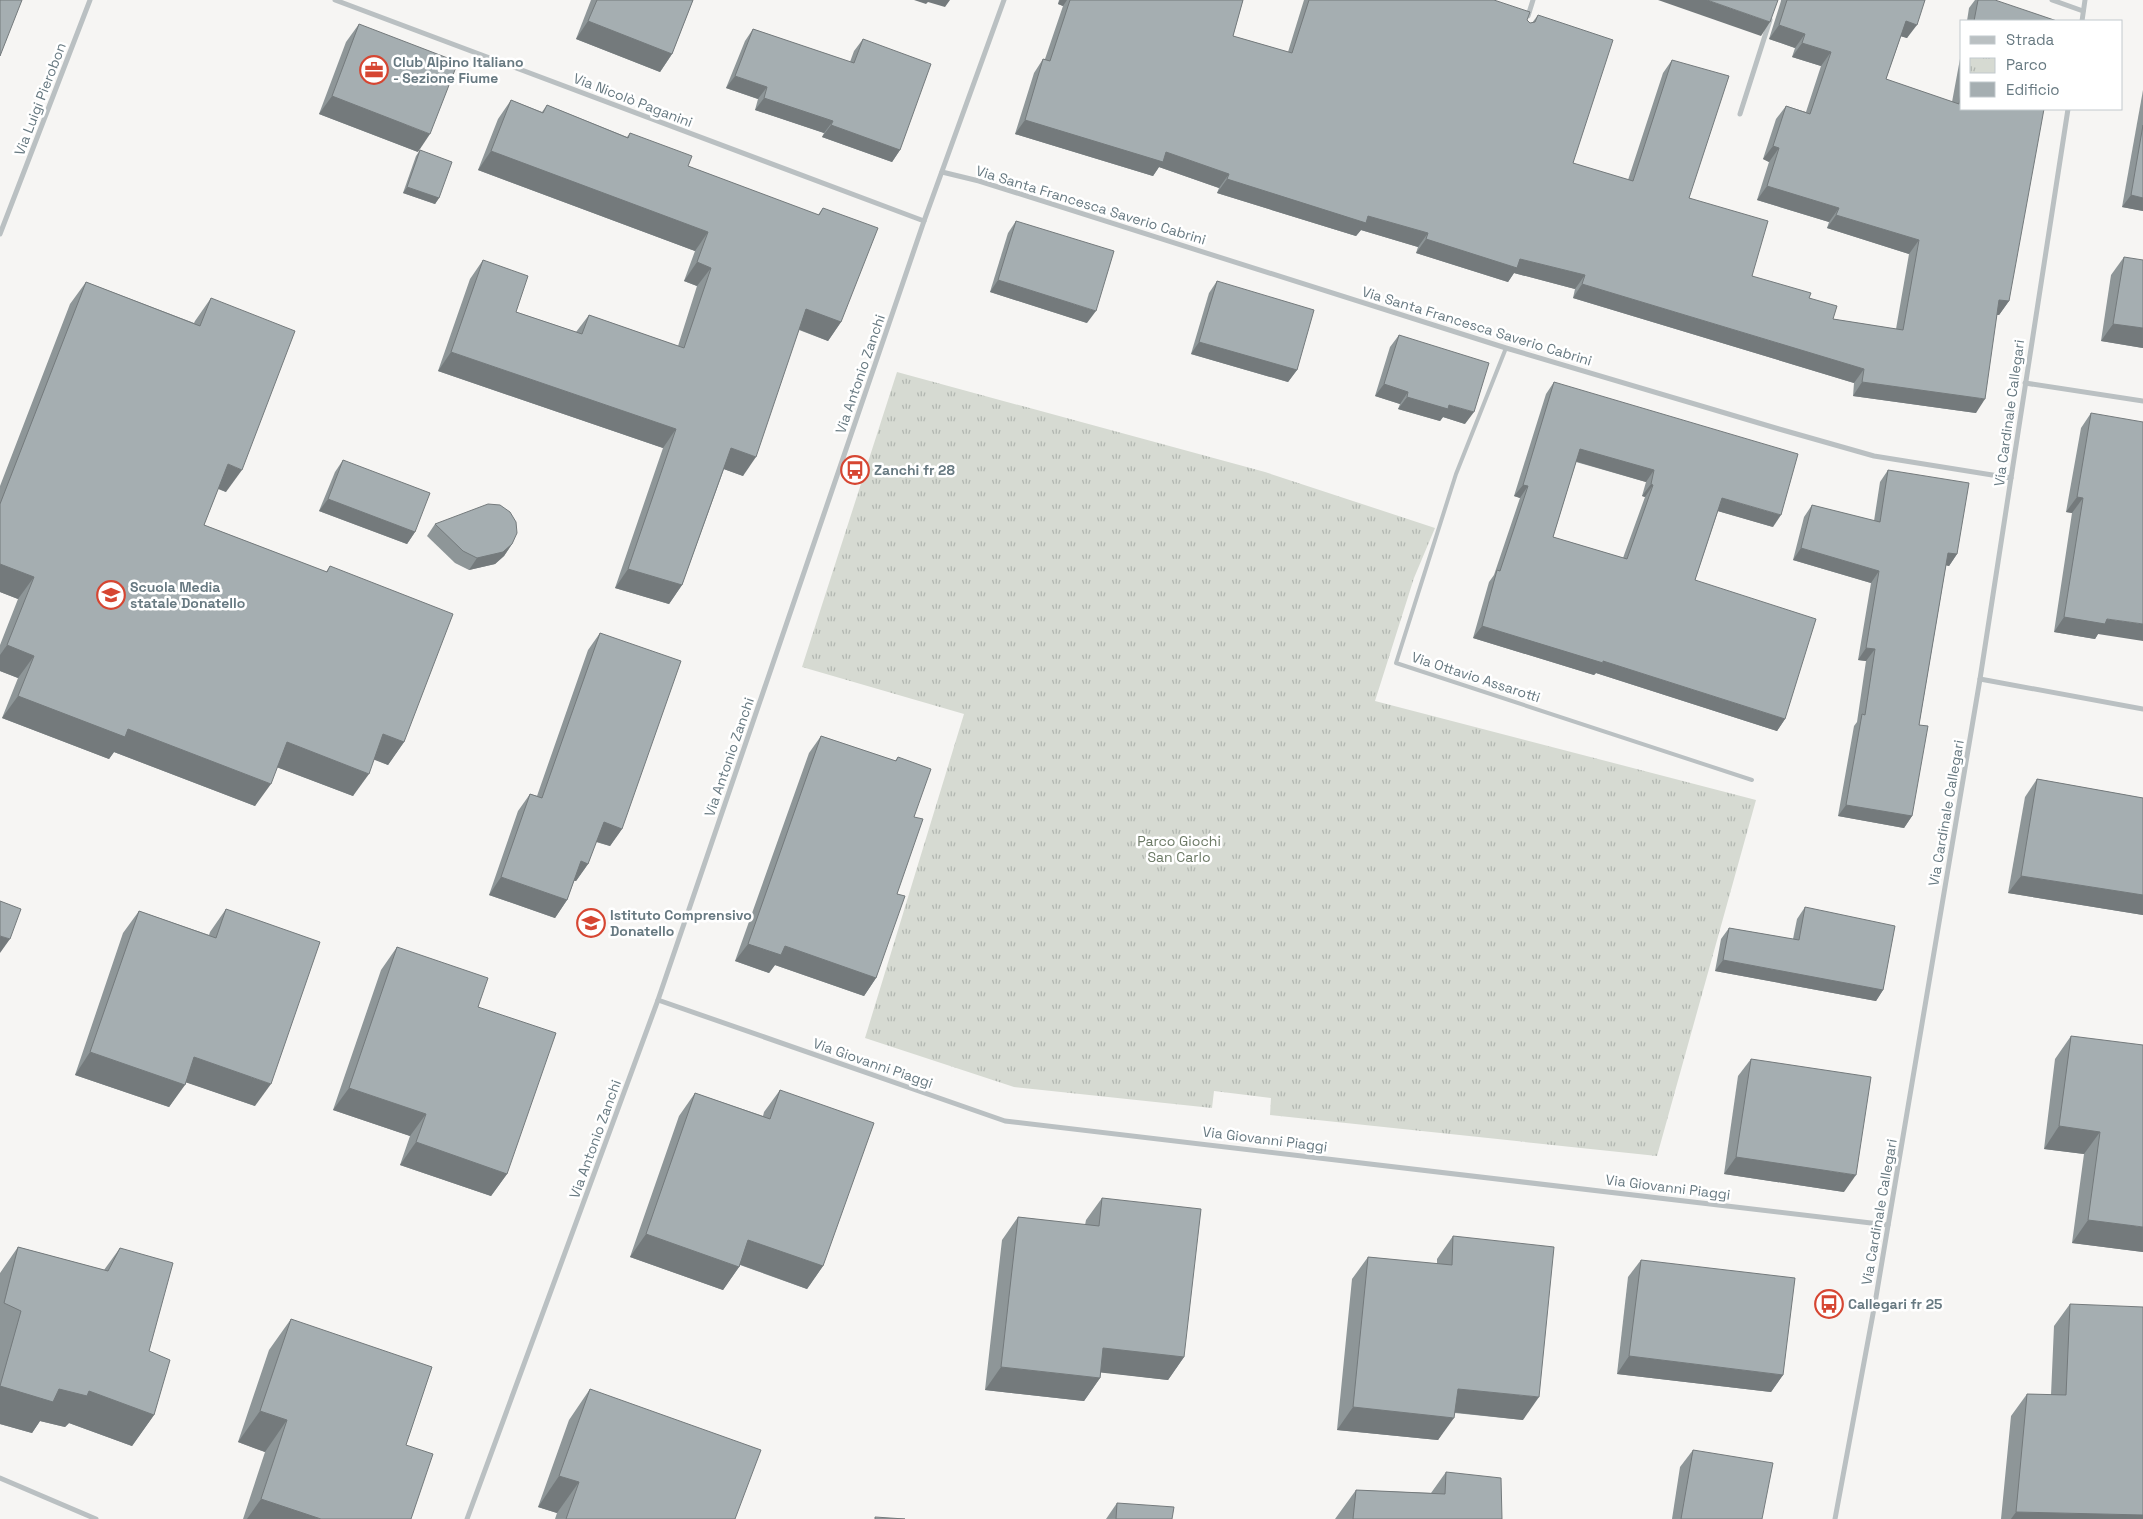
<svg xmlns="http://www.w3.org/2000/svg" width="2143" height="1519" font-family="'Space Grotesk',sans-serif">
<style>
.park{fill:url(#park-tufts)}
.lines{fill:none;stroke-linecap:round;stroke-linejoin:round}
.service{stroke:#bac0c2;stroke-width:4}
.minor{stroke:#bac0c2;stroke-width:5}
.wall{fill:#8e9698;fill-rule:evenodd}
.shaded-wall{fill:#747a7c}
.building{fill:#a5aeb1;stroke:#747a7c;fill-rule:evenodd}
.labels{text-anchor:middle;stroke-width:5;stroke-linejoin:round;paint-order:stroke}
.poi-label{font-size:14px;font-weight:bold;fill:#677981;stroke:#fff;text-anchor:start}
.street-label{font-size:14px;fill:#677981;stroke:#fff}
.park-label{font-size:14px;fill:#6b7965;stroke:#fff}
</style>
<defs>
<pattern id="park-tufts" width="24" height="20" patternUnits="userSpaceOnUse" patternTransform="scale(1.25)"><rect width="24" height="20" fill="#d6dad2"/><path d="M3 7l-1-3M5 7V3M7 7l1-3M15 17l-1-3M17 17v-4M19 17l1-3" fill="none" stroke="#b1b6b0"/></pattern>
</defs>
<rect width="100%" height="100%" fill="#f6f5f3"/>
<path class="park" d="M897,372L1265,472L1435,528L1414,578L1375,701L1756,800L1657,1156L1270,1115L1271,1098L1214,1091L1212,1108L1014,1087L865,1038L964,714L802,667Z"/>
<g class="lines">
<path class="service" d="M1506,348L1456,474L1396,663L1752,780"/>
<g class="minor">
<path d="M335,0L924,221"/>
<path d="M2052,0L2083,11"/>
<path d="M1528,16L1533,0"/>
<path d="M2082,21L2085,0"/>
<path d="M1740,114L1770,20"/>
<path d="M942,172L979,181L1506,348L1779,429L1874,456L2011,478"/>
<path d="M0,234L90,0"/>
<path d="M2025,383L2143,401"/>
<path d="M1980,679L2143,709"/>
<path d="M658,1000L1005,1121L1888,1225"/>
<path d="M0,1478L96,1519"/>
<path d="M467,1519L658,1000L924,221L1004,0"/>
<path d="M1835,1519L1875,1303L1980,679L2068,109"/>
</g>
</g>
<g class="wall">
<path d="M591,0H693L672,54L660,72L576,39Z"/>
<path d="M1059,0H1243L1233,36L1288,52L1304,0H1494L1527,20L1530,23H1532L1538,15L1573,163L1628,180L1663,73L1672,60L1689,198L1752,276L1809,298L1833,319L1896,329L1909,254L1827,228L1829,222L1757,200L1769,162L1763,159L1776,119L1786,106L1806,112L1821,66L1792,57L1795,48L1769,39L1781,1V0H1925L1907,38L1901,36L1886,79L1952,102L1962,48V109L2009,301L1999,315H1997L1976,413L1853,396L1854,383L1573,298L1575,289L1514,273L1508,282L1416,253L1418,247L1361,230L1356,236L1217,193L1219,188L1159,167L1153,176L1015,134L1034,73L1043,59H1045L1063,6L1058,4Z"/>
<path d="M1975,0H1978L2057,21H1967L1969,8Z"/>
<path d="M359,24L418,152L319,114L346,42Z"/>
<path d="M753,29L850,62L854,51L863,39L900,150L892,162L822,137L824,133L755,110L758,99L726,88L745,41Z"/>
<path d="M2143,90V211L2122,207Z"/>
<path d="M511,100L542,112L547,105L627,137L630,133L688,166L818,215L823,208L841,322L828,341L799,330L743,476L724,469L682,585L669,604L615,588L663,448L438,371L470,279L483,260L516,312L576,332L589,315L678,346L697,286L684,281L695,251L478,170L498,119Z"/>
<path d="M420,150L439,198L435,204L403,193L416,156Z"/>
<path d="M1016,221L1087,323L990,292L1008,233Z"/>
<path d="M2124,257L2143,348L2101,341L2111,275Z"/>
<path d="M1217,281L1297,370L1288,382L1191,354L1209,293Z"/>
<path d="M86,282L194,323L195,321L211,298L226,492L218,489L204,525L326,572L330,566L404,742L388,765L374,759L353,796L277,767L255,806L114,752L109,759L2,718L18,678L0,671V645L18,599L0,592V486L70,304Z"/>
<path d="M1399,335L1465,424L1443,417L1440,421L1398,409L1400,404L1375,396L1390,347Z"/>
<path d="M1554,382L1773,527L1718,511L1695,580L1785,719L1777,731L1596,673L1594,675L1473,638L1489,582L1494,575L1520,498L1514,496L1546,394ZM1576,462L1646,482L1642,496L1645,497L1623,558L1553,537Z"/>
<path d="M2091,413L2098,634L2095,639L2054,632L2072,513L2066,512L2081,428Z"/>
<path d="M343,460L415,532L407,544L319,511L335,472Z"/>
<path d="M1888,470L1957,554L1949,566L1946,565L1919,725L1912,816L1904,828L1838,816L1854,726L1857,722L1866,661L1858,660L1871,583L1793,560L1804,517L1812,505L1874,521L1880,482Z"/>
<path d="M435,524L512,544L504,556L495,564L469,570L455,563L427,536Z"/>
<path d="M600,633L622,829L610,846L596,842L588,864L576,881H574L567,900L555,918L489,895L518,811L530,794L537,796L588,650Z"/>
<path d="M821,736L895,761L898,757L914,817L897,894L876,978L864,996L775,965L769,973L735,961L809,753Z"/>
<path d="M2037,779L2143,798V915L2008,893L2025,797Z"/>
<path d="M1805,907L1883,990L1876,1001L1715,971L1721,939L1729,928L1793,939L1797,919Z"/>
<path d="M226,909L255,1106L186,1082L169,1107L75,1075L123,933L139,911L209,935L210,932Z"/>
<path d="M397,947L478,1007L507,1174L491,1196L400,1165L410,1136L333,1110L381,970Z"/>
<path d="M2071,1036L2143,1252L2072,1243L2084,1154L2044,1149L2055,1059Z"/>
<path d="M1751,1059L1844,1192L1724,1174L1738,1076Z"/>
<path d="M780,1090L823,1266L807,1289L740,1265L739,1267L723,1290L630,1257L679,1116L695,1093L763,1116L764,1112Z"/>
<path d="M1102,1198L1184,1357L1168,1380L1101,1372L1100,1378L1084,1401L985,1390L1002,1240L1018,1217L1085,1225L1086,1220Z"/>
<path d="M1453,1236L1523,1420L1455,1413L1438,1440L1337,1430L1352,1279L1368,1257L1437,1264V1259Z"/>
<path d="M18,1247L104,1270L120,1248L149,1351L154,1415L132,1446L69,1423L65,1427L40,1421L32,1433L0,1424V1273Z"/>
<path d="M1641,1260L1783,1375L1771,1392L1617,1374L1628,1277Z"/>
<path d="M2070,1304L2143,1519H2001L2011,1416L2027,1394L2051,1395L2054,1326Z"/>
<path d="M291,1319L406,1445L411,1519H243L265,1452L238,1442L269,1350Z"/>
<path d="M590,1389L735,1519H555L557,1513L538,1507L569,1420Z"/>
<path d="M1693,1450L1762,1519H1672L1680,1467Z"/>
<path d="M1446,1472L1502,1519H1335L1356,1490L1431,1493Z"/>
<path d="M1117,1503L1172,1519H1106Z"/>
</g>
<g class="shaded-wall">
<path d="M914,0H950L945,7L928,2L926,4Z"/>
<path d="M1060,0H1067L1063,6L1058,4Z"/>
<path d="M1658,0H1707L1770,22L1761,36Z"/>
<path d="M588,21L672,54L660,72L576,39Z"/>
<path d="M1906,21L1917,25L1907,38L1896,35Z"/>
<path d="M1779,25L1805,34L1795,48L1769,39Z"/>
<path d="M1802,43L1831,52L1821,66L1792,57Z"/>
<path d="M735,76L767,87L758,99L726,88Z"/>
<path d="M332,96L430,134L418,152L319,114Z"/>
<path d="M764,98L833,121L824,133L755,110Z"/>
<path d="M1025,120L1166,152L1229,174L1219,188L1159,167L1153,176L1015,134Z"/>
<path d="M831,125L900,150L892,162L822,137Z"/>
<path d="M1773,146L1779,148L1769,162L1763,159Z"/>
<path d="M491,151L708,232L695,251L478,170Z"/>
<path d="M1227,179L1368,216L1428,233L1418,247L1361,230L1356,236L1217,193Z"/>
<path d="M1767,186L1839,208L1829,222L1757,200Z"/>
<path d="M407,187L439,198L435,204L403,193Z"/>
<path d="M2131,195L2143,198V211L2122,207Z"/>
<path d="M1836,215L1919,240L1909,254L1827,228Z"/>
<path d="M1426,239L1520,259L1585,275L1575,289L1514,273L1508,282L1416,253Z"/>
<path d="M697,262L711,268L697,286L684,281Z"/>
<path d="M998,280L1096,311L1087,323L990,292Z"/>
<path d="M1582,284L1864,369L1854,383L1573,298Z"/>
<path d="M1999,300L2009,301L1999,315L1990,314Z"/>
<path d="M806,309L841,322L828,341L793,327Z"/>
<path d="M2113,324L2143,328V348L2101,341Z"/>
<path d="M1199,342L1297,370L1288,382L1191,354Z"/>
<path d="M451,352L676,429L663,448L438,371Z"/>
<path d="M1862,382L1985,399L1976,413L1853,396Z"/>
<path d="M1384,384L1408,392L1400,404L1375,396Z"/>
<path d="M1407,397L1449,405L1474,412L1465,424L1443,417L1440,421L1398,409Z"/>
<path d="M731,448L756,457L743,476L718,467Z"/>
<path d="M1580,449L1654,470L1646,482L1571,460Z"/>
<path d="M228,464L242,470L226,492L212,486Z"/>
<path d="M1651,484L1653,485L1645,497L1642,496Z"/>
<path d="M1523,485L1528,486L1520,498L1514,496Z"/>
<path d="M2077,497L2083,498L2072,513L2066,512Z"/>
<path d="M1722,498L1781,515L1773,527L1714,510Z"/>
<path d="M328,499L415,532L407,544L319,511Z"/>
<path d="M512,544L504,556L495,564L469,570L477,558Z"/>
<path d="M1801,548L1879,571L1871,583L1793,560Z"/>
<path d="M1948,553L1957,554L1949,566L1940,564Z"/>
<path d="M0,564L34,577L18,599L0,592Z"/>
<path d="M628,569L682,585L669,604L615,588Z"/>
<path d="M2064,617L2107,619L2143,624V641L2098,634L2095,639L2054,632Z"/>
<path d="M1482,626L1603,661L1785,719L1777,731L1596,673L1594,675L1473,638Z"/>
<path d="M7,645L34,656L18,678L0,671V655Z"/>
<path d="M1866,648L1875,649L1866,661L1858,660Z"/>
<path d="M18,696L128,729L271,784L255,806L114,752L109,759L2,718Z"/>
<path d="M383,734L404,742L388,765L367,757Z"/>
<path d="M287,742L369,774L353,796L271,765Z"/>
<path d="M1846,805L1912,816L1904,828L1838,816Z"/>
<path d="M604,822L622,829L610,846L591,840Z"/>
<path d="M581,861L588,864L576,881L569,879Z"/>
<path d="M2021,876L2143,895V915L2008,893Z"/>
<path d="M501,877L567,900L555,918L489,895Z"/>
<path d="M0,936L10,939L0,953Z"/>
<path d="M748,944L785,946L876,978L864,996L775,965L769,973L735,961Z"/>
<path d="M1723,960L1883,990L1876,1001L1715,971Z"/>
<path d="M90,1052L185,1085L169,1107L75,1075Z"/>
<path d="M194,1057L271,1084L255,1106L179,1080Z"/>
<path d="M349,1088L426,1114L410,1136L333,1110Z"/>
<path d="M2059,1126L2100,1132L2084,1154L2044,1149Z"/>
<path d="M416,1142L507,1174L491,1196L400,1165Z"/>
<path d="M1736,1157L1856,1175L1844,1192L1724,1174Z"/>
<path d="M2088,1220L2143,1227V1252L2072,1243Z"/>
<path d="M646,1234L739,1267L723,1290L630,1257Z"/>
<path d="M748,1240L823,1266L807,1289L733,1262Z"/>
<path d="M1103,1348L1184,1357L1168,1380L1087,1371Z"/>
<path d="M1629,1356L1783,1375L1771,1392L1617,1374Z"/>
<path d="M1001,1367L1100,1378L1084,1401L985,1390Z"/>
<path d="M0,1386L89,1391L154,1415L132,1446L69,1423L65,1427L40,1421L32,1433L0,1424Z"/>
<path d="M1458,1389L1539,1397L1523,1420L1442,1411Z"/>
<path d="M1353,1407L1454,1418L1438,1440L1337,1430Z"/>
<path d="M260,1411L287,1420L265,1452L238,1442Z"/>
<path d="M559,1476L579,1482L557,1513L538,1507Z"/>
<path d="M261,1499L321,1519H247Z"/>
<path d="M2016,1512L2143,1515V1519H2011Z"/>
</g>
<g class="building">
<path d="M0,0H22L0,56Z"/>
<path d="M597,0H693L672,54L588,21Z"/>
<path d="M1070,0H1243L1233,36L1292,53L1309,0H1494L1530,12L1527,20L1530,23L1535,22L1538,15L1613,40L1573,163L1633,181L1672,60L1729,76L1689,198L1768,221L1752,276L1811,293L1809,298L1837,306L1833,319L1903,330L1919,240L1836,215L1839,208L1767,186L1779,148L1773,146L1786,106L1810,114L1831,52L1802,43L1805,34L1779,25L1787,0H1925L1917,25L1906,21L1886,79L1959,104L1962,88V109H2044L2009,301L1999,300L1985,399L1862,382L1864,369L1582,284L1585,275L1520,259L1517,268L1426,239L1428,233L1368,216L1366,223L1227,179L1229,174L1166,152L1163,162L1025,120L1043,59L1050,61Z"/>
<path d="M1707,0H1778L1770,22Z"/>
<path d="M1978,0H1995L2057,21H1974Z"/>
<path d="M359,24L458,62L430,134L332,96Z"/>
<path d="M753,29L854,63L863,39L931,64L900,150L831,125L833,121L764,98L767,87L735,76Z"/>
<path d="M511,100L543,113L547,105L628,138L630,133L692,156L688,166L819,215L823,208L878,228L841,322L806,309L756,457L731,448L682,585L628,569L676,429L451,352L483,260L528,276L516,312L582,334L589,315L684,348L711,268L697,262L708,232L491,151Z"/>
<path d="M2143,125V198L2131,195Z"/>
<path d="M420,150L452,162L439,198L407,187Z"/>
<path d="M1016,221L1114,251L1096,311L998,280Z"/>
<path d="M2124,257L2143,260V328L2113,324Z"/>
<path d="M1217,281L1314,310L1297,370L1199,342Z"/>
<path d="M86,282L200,326L211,298L295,331L242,470L228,464L204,525L327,572L330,566L453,614L404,742L383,734L369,774L287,742L271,784L128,729L125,737L18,696L34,656L7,645L34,577L0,564V504Z"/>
<path d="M1399,335L1489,363L1474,412L1449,405L1448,409L1407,397L1408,392L1384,384Z"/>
<path d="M1554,382L1798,454L1781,515L1722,498L1695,580L1816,619L1785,719L1603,661V663L1482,626L1497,570L1500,571L1528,486L1523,485ZM1580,449L1654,470L1651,484L1653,485L1627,559L1553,537Z"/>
<path d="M2091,413L2143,422V624L2107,619L2105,624L2064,617L2083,498L2077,497Z"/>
<path d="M343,460L430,493L415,532L328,499Z"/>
<path d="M1888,470L1969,483L1957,554L1948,553L1919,725L1928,726L1912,816L1846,805L1862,714L1865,715L1875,649L1866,648L1879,571L1801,548L1812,505L1880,522Z"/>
<path d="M488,504L500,505L510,512L516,522L517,533L512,544L503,552L477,558L463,551L435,524Z"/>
<path d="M600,633L681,661L622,829L604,822L588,864L581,861L567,900L501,877L530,794L542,798Z"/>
<path d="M821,736L896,761L898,757L931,769L914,817L923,819L897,894L905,896L876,978L785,946L781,955L748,944Z"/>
<path d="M2037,779L2143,798V895L2021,876Z"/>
<path d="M0,901L21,909L10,939L0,936Z"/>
<path d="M1805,907L1895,926L1883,990L1723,960L1729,928L1799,940Z"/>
<path d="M226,909L320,942L271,1084L194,1057L185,1085L90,1052L139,911L216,938Z"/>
<path d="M397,947L488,978L478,1007L556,1033L507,1174L416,1142L426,1114L349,1088Z"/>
<path d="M2071,1036L2143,1045V1227L2088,1220L2100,1132L2059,1126Z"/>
<path d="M1751,1059L1871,1077L1856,1175L1736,1157Z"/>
<path d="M780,1090L874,1123L823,1266L748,1240L739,1267L646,1234L695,1093L770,1119Z"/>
<path d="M1102,1198L1201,1209L1184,1357L1103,1348L1100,1378L1001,1367L1018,1217L1099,1226Z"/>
<path d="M1453,1236L1554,1247L1539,1397L1458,1389L1454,1418L1353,1407L1368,1257L1452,1265Z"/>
<path d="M18,1247L108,1271L120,1248L173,1263L149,1351L170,1360L154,1415L89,1391L87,1396L59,1389L53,1402L0,1386L21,1311L4,1303Z"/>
<path d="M1641,1260L1795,1278L1783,1375L1629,1356Z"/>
<path d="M2070,1304L2143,1307V1515L2016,1512L2027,1394L2066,1395Z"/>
<path d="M291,1319L432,1367L406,1445L433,1454L411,1519H321L261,1499L287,1420L260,1411Z"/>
<path d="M590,1389L761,1450L735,1519H566L579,1482L559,1476Z"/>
<path d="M1693,1450L1773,1463L1762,1519H1681Z"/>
<path d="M1446,1472L1501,1478L1502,1519H1353L1356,1490L1445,1494Z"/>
<path d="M1117,1503L1174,1507L1172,1519H1116Z"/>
<path d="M875,1517L905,1519H875Z"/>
</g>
<defs>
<symbol id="office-ring" viewBox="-11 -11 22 22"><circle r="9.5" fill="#fff" stroke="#d64632" stroke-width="1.5"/><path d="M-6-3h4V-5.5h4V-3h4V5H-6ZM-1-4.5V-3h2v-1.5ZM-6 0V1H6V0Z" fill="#d64632"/></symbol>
<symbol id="bus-ring" viewBox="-11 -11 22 22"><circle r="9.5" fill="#fff" stroke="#d64632" stroke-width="1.5"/><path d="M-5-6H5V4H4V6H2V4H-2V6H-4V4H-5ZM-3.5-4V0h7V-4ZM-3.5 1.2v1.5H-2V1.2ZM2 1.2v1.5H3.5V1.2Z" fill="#d64632"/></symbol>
<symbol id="school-ring" viewBox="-11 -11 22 22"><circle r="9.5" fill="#fff" stroke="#d64632" stroke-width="1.5"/><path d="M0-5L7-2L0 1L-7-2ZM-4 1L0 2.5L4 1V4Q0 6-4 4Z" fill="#d64632"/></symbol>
</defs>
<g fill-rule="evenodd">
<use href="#office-ring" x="358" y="54" width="32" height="32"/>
<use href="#bus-ring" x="839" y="454" width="32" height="32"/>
<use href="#school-ring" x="95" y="579" width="32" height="32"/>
<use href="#school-ring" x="575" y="907" width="32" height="32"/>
<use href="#bus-ring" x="1813" y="1288" width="32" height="32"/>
</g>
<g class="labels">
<g class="poi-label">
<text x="393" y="67">Club Alpino Italiano<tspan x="393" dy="16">- Sezione Fiume</tspan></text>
<text x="874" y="475">Zanchi fr 28</text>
<text x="130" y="592">Scuola Media<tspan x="130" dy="16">statale Donatello</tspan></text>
<text x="610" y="920">Istituto Comprensivo<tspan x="610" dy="16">Donatello</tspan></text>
<text x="1848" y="1309">Callegari fr 25</text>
</g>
<g class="street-label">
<text transform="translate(40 99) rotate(-69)" y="5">Via Luigi Pierobon</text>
<text transform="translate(633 100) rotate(21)" y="5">Via Nicolò Paganini</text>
<text transform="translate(1091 205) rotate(17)" y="5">Via Santa Francesca Saverio Cabrini</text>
<text transform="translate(1477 326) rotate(17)" y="5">Via Santa Francesca Saverio Cabrini</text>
<text transform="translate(860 374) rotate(-71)" y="5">Via Antonio Zanchi</text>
<text transform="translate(2009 413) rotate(-82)" y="5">Via Cardinale Callegari</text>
<text transform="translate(1476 677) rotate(18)" y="5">Via Ottavio Assarotti</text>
<text transform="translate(729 757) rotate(-71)" y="5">Via Antonio Zanchi</text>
<text transform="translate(1946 813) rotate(-80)" y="5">Via Cardinale Callegari</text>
<text transform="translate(873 1063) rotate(19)" y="5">Via Giovanni Piaggi</text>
<text transform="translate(595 1139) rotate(-70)" y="5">Via Antonio Zanchi</text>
<text transform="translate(1265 1139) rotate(7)" y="5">Via Giovanni Piaggi</text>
<text transform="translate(1668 1187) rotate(7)" y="5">Via Giovanni Piaggi</text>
<text transform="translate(1879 1212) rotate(-80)" y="5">Via Cardinale Callegari</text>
</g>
<g class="park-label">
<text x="1179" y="846">Parco Giochi<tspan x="1179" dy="16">San Carlo</tspan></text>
</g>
</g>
<rect x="1960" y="20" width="162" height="90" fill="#ffffff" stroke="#c2c9cd"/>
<rect x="1970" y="36" width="25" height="8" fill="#bac0c2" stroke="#c2c9cd"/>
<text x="2006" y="45" font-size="15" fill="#677981">Strada</text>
<rect x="1970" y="58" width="25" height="15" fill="url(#park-tufts)" stroke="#c2c9cd"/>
<text x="2006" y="70" font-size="15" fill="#677981">Parco</text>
<rect x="1970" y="82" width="25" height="15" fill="#a5aeb1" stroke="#c2c9cd"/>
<text x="2006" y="95" font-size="15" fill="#677981">Edificio</text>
</svg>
